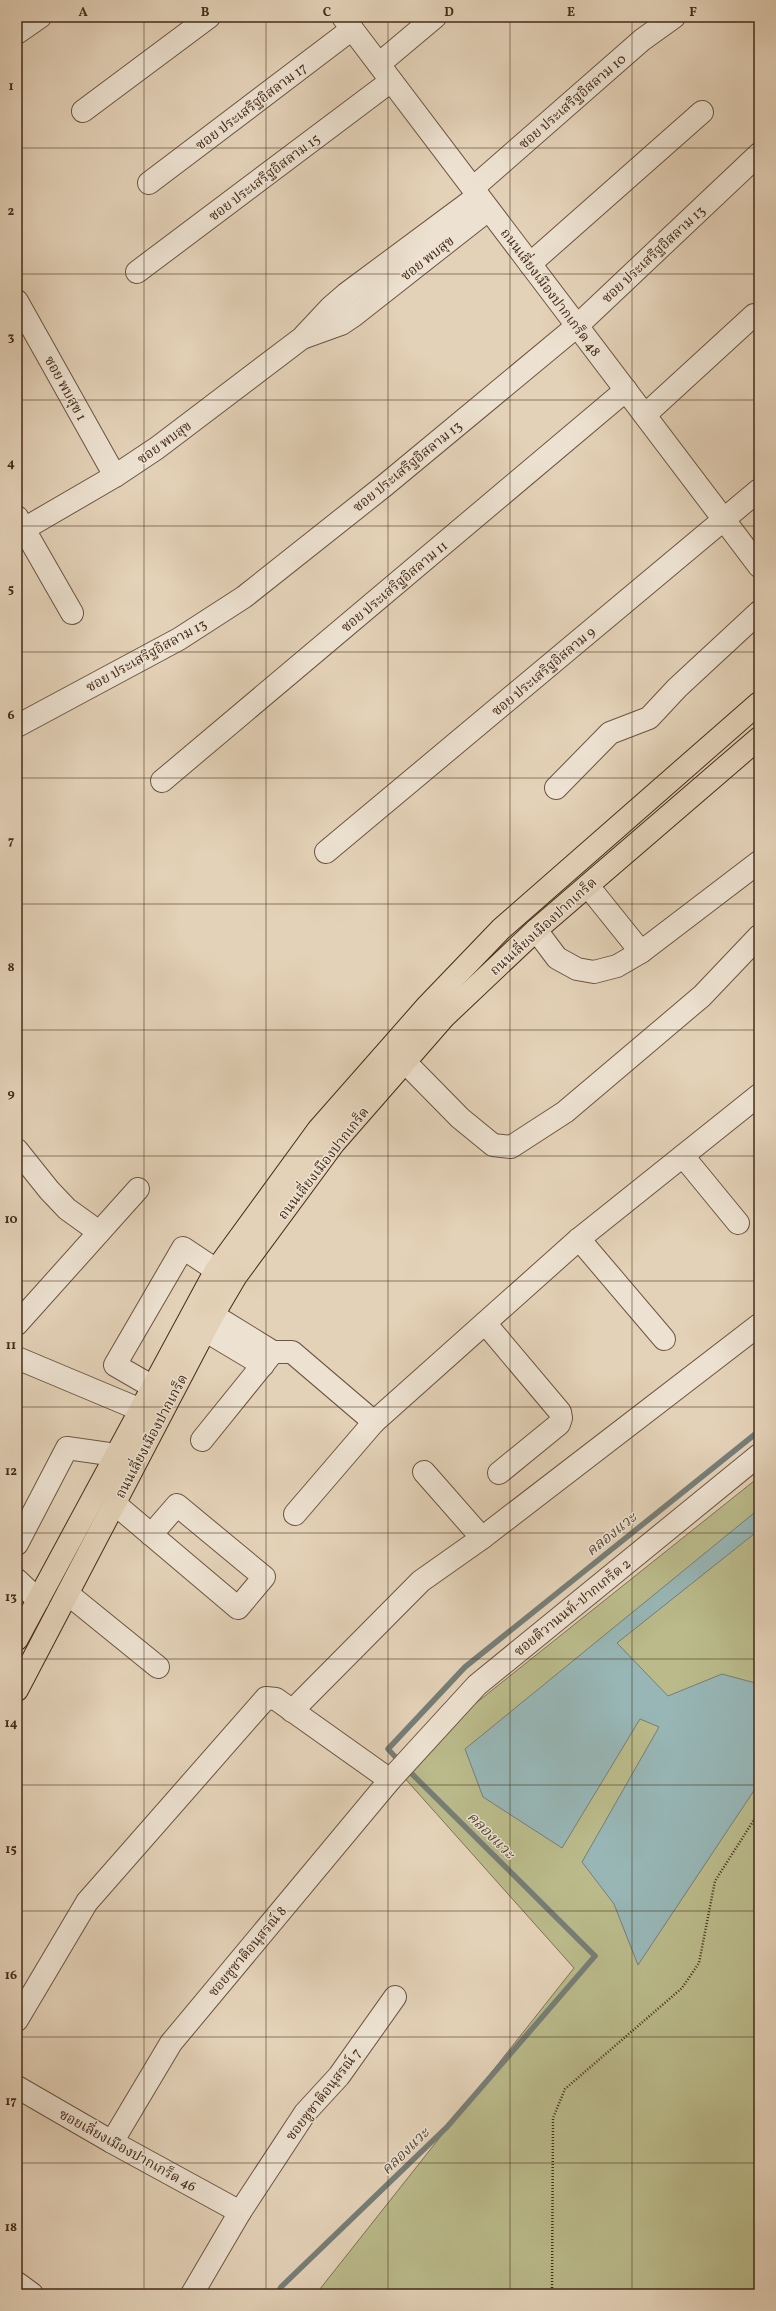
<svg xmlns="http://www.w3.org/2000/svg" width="776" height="2311" font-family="Vollkorn,'Noto Serif Thai',serif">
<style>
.green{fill:#baba8a;stroke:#7f7252}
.water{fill:#97b6b5;stroke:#767e77}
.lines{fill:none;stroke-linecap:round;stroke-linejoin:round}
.stream{stroke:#767e77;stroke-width:5.5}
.minor-casing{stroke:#6c5541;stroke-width:24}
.major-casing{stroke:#442b19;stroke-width:24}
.path{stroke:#442b19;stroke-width:2.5;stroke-dasharray:1 2;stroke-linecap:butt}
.minor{stroke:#ede2d1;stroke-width:22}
.major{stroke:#e4d2b8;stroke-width:22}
.grid{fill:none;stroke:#442b19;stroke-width:1;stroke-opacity:0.55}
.labels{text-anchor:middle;stroke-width:3;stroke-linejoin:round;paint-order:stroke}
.street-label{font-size:14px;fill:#442b19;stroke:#ede2d1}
.water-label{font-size:15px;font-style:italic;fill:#554738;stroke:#ede2d1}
.neatline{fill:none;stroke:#442b19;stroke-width:1.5}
.grid-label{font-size:13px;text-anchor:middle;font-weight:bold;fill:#442b19}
</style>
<rect width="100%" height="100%" fill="#e4d2b8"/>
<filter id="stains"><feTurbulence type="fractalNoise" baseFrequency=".005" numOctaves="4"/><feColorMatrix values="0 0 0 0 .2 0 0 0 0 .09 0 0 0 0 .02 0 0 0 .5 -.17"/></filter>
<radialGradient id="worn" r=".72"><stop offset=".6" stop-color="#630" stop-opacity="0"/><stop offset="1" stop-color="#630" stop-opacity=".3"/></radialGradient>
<path class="green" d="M759,1477V2294H316L574,1968L401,1774L456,1719Z"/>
<path class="water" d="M759,1509V1530L617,1643L668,1696L722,1674L759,1684V1783L638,1965L614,1904L582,1862L659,1727L640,1719L562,1848L483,1797L465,1749Z"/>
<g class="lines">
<g class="stream">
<path d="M400,1762L388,1749L465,1667L759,1431"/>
<path d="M277,2294L281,2287L447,2127L595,1956L406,1768"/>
</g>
<defs>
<g id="minor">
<path d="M343,17L759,566"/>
<path d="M17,33L40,17"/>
<path d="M379,64L435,17"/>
<path d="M83,111L209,17"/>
<path d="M149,183L352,29"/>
<path d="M473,188L642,40L674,17"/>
<path d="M530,264L702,112"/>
<path d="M137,272L391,81"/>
<path d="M17,301L115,476"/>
<path d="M305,337L341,324L353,316L488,210"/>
<path d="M645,415L754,315"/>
<path d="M17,517L72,613"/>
<path d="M17,533L115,476L157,448L302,338L331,307L346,294L478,196"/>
<path d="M17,726L179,639L244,597L384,486L577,326L759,154"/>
<path d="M162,781L626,390"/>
<path d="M556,788L610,733L649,718L677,688L759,612"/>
<path d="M326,852L759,490"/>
<path d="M588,886L641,952"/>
<path d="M536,930L557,958L577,969L594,972L617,966L641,952L759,862"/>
<path d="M405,1062L460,1118L493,1145L511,1147L565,1112L702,996L759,936"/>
<path d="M17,1150L49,1190L67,1209L99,1232"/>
<path d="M683,1156L738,1223"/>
<path d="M579,1239L664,1339"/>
<path d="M213,1315L273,1352"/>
<path d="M485,1323L560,1412L561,1418L559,1424L499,1473"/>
<path d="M17,1324L138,1189"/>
<path d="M206,1331L263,1365"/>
<path d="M17,1358L141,1410"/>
<path d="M153,1387L115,1365L183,1248L216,1270"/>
<path d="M202,1440L273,1352H292L374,1422"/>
<path d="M424,1472L482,1538"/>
<path d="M115,1504L238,1608L264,1577L177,1505L151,1535"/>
<path d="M295,1514L374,1422L579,1239L759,1095"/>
<path d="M17,1544L67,1448L116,1455"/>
<path d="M17,1580L38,1600"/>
<path d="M68,1594L158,1667"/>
<path d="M292,1711L421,1581L482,1538L759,1325"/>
<path d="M17,2020L87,1902L266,1698L276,1699L390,1780"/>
<path d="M17,2087L112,2142L240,2212"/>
<path d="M112,2142L171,2043L390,1780L477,1685L759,1455"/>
<path d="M17,2283L32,2294"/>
<path d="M192,2294L240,2212L305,2113L339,2076L395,1997"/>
</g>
<g id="major">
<path d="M17,1639L216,1270L318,1130L428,1005L501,929L759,703"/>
<path d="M17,1690L213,1315L236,1276L334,1143L444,1017L536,930L759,738"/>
</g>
</defs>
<use href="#minor" class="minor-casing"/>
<use href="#major" class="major-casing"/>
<path class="path" d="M552,2294L553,2118L565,2089L682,1988L699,1963L715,1881L759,1812"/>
<use href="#minor" class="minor"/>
<use href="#major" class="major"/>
</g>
<path class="grid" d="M144,17V2294M266,17V2294M388,17V2294M510,17V2294M632,17V2294M17,148H759M17,274H759M17,400H759M17,526H759M17,652H759M17,778H759M17,904H759M17,1030H759M17,1156H759M17,1281H759M17,1407H759M17,1533H759M17,1659H759M17,1785H759M17,1911H759M17,2037H759M17,2163H759"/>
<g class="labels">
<g class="street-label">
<text transform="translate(572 101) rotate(-41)" y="5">ซอย ประเสริฐอิสลาม 10</text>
<text transform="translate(251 106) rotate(-37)" y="5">ซอย ประเสริฐอิสลาม 17</text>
<text transform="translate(264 177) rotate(-37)" y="5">ซอย ประเสริฐอิสลาม 15</text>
<text transform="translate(653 254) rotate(-43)" y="5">ซอย ประเสริฐอิสลาม 13</text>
<text transform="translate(427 258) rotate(-38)" y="5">ซอย พบสุข</text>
<text transform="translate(551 292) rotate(53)" y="5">ถนนเลี่ยงเมืองปากเกร็ด 48</text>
<text transform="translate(66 388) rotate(61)" y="5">ซอย พบสุข 1</text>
<text transform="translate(164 442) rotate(-36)" y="5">ซอย พบสุข</text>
<text transform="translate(407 466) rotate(-39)" y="5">ซอย ประเสริฐอิสลาม 13</text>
<text transform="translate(394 586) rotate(-40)" y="5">ซอย ประเสริฐอิสลาม 11</text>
<text transform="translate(146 655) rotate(-29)" y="5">ซอย ประเสริฐอิสลาม 13</text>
<text transform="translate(543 671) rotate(-40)" y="5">ซอย ประเสริฐอิสลาม 9</text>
<text transform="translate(543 926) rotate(-42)" y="5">ถนนเลี่ยงเมืองปากเกร็ด</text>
<text transform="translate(323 1163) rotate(-52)" y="5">ถนนเลี่ยงเมืองปากเกร็ด</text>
<text transform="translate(151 1436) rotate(-62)" y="5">ถนนเลี่ยงเมืองปากเกร็ด</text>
<text transform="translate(572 1607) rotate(-39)" y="5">ซอยติวานนท์-ปากเกร็ด 2</text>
<text transform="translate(247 1951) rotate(-50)" y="5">ซอยชูชาติอนุสรณ์ 8</text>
<text transform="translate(323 2094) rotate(-52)" y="5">ซอยชูชาติอนุสรณ์ 7</text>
<text transform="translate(128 2150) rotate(29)" y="5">ซอยเลี่ยงเมืองปากเกร็ด 46</text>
</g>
<g class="water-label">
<text transform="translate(611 1534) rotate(-39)" y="5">คลองแวะ</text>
<text transform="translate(491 1835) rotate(45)" y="5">คลองแวะ</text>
<text transform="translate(405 2151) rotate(-44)" y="5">คลองแวะ</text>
</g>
</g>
<rect width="776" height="2311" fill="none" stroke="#e4d2b8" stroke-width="44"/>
<rect x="22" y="22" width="732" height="2267" class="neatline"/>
<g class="grid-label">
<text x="83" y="16">A</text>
<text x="205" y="16">B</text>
<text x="327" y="16">C</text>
<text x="449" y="16">D</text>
<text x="571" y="16">E</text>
<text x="693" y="16">F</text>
<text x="11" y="90">1</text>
<text x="11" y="215">2</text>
<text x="11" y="341">3</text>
<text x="11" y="467">4</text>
<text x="11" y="593">5</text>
<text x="11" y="719">6</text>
<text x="11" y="845">7</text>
<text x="11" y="971">8</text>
<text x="11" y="1097">9</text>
<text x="11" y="1223">10</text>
<text x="11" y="1349">11</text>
<text x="11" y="1475">12</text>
<text x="11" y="1601">13</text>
<text x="11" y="1727">14</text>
<text x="11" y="1853">15</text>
<text x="11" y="1979">16</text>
<text x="11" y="2105">17</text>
<text x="11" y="2231">18</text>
</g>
<rect width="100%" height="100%" filter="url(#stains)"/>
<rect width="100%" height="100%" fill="url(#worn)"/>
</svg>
